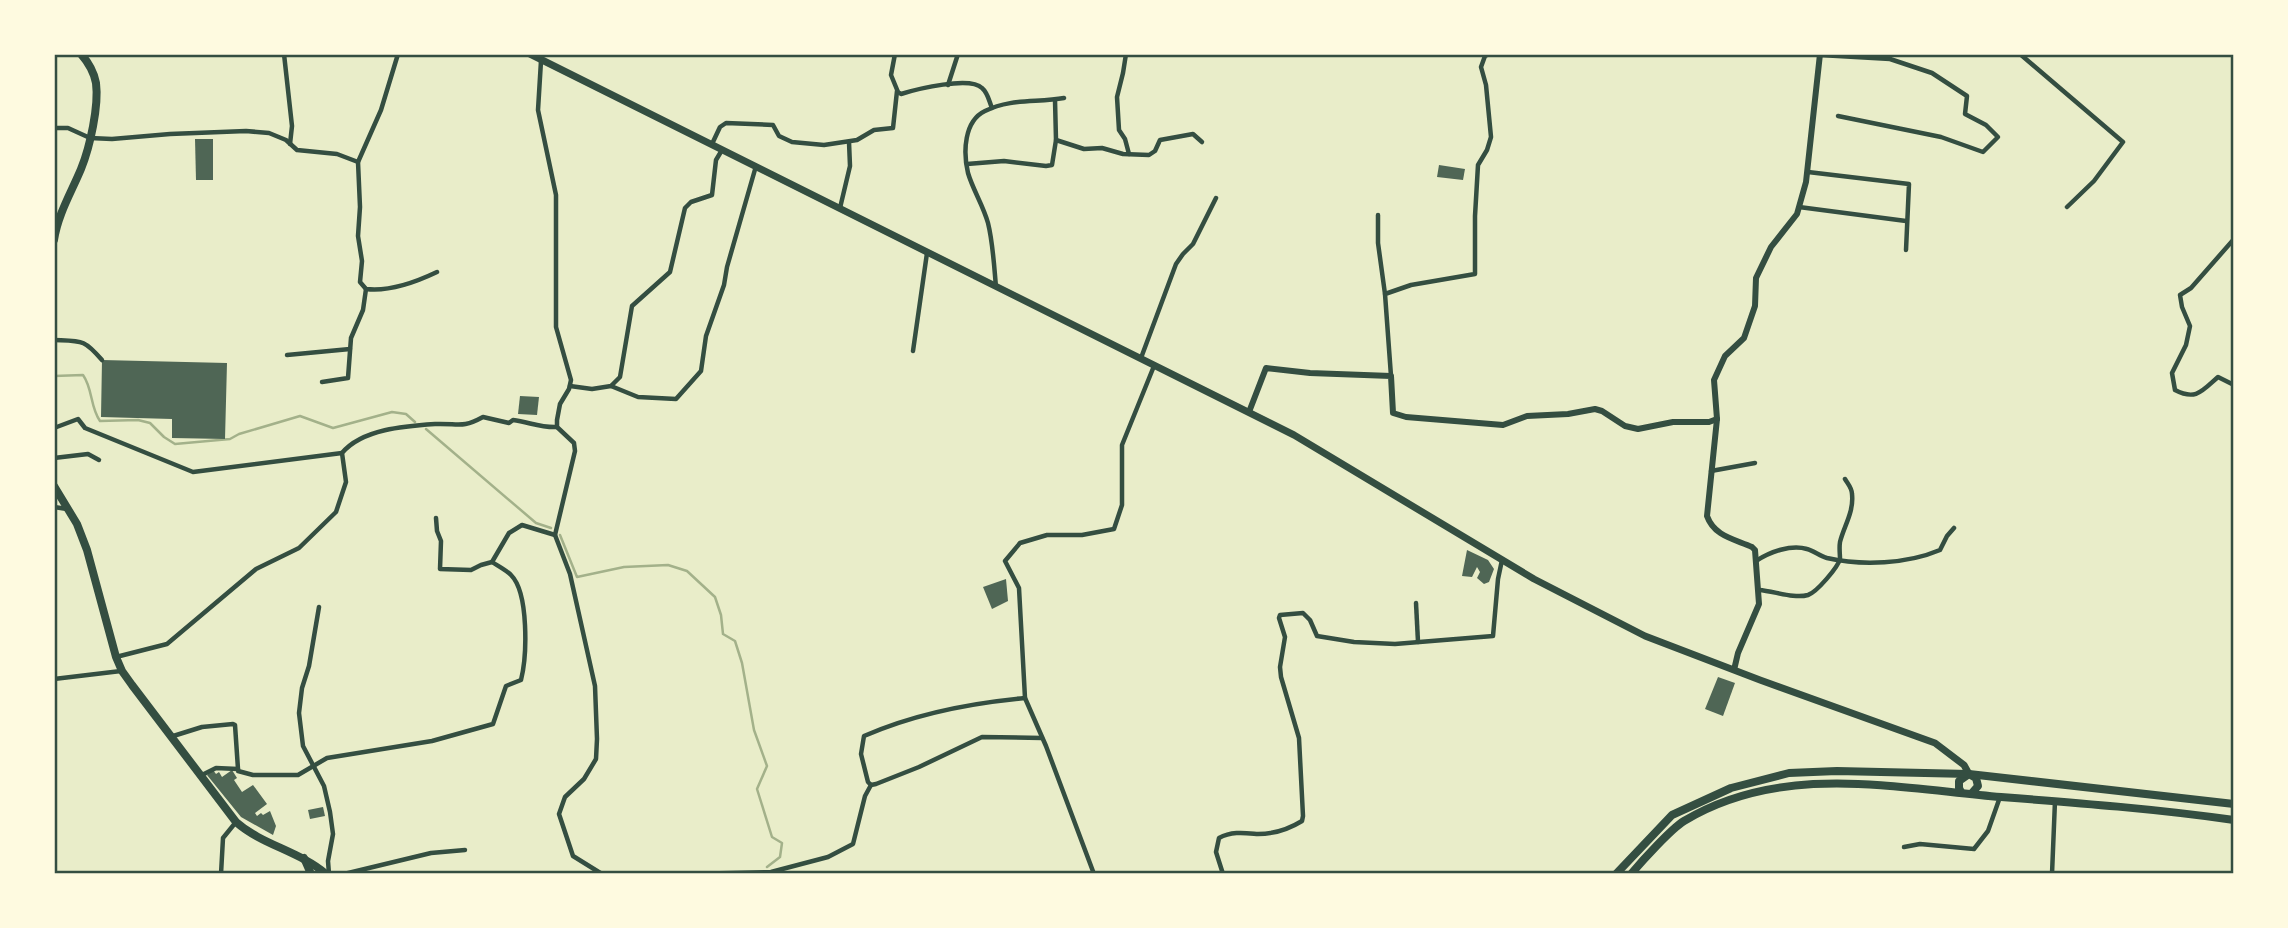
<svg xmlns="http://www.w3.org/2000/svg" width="2288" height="928" font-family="'Nunito Sans',sans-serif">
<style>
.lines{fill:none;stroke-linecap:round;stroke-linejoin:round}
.stream{stroke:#a3b18a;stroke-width:2.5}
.building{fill:#4f6655}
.minor{stroke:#344e41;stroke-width:4.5}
.tertiary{stroke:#344e41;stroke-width:6}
.secondary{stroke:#344e41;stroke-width:7}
.primary{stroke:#344e41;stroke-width:8}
.trunk{stroke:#344e41;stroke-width:8}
.neatline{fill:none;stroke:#344e41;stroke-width:2.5}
</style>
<rect width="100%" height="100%" fill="#e9edc9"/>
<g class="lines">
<g class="stream">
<path d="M54,376L83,375C93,389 90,407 100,421L138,420L150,423L164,437L175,444L230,439L239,434L300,416L333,428L392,412L406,414L415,422"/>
<path d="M426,429L536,523L551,528"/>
<path d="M560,535L577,577L624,567L668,565L687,571L715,597L721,615L723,634L735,641L742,663L754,730L767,766L757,789L772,837L782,843L780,857L767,867"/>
</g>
</g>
<g class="building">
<path d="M195,139H213V180H196Z"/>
<path d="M1439,165L1465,169L1463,180L1437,177Z"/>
<path d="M102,360L227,363L225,439L172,438V419L101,417Z"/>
<path d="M520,396L539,397L537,415L518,414Z"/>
<path d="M1467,550L1488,560L1494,569L1489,582L1484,584L1477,578L1480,572L1477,567L1472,577L1462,576Z"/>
<path d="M1006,579L1008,601L992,609L983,587Z"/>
<path d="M1718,677L1735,683L1723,716L1705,709Z"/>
<path d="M213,770L216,774L219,772L222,777L232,770L237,778L234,780L242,792L253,785L267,804L255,813L257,816L261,813L263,815L270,811L276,826L273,835L241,817L207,775Z"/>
<path d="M323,807L325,816L310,819L308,810Z"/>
</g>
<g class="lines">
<g class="minor">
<path d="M284,54L292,126L290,144"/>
<path d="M398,54L381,110L358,162L360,207L358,236L362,261L360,282L366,289C390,292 416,282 437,272"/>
<path d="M895,54L891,75L898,92L901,94C917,89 970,76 982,88C988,93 989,101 992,108"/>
<path d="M1126,54L1123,73L1117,97L1119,130L1125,139L1129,154"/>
<path d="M2020,54L2123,142L2094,181L2067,207"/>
<path d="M1820,55L1890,59L1932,73L1967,96L1965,114L1986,125L1998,137L1983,152L1941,137L1838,116"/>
<path d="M541,61L538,110L556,195V327L571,380L569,389L560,404L557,420V427L574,443L575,451L555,535L570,574L595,686L597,739L596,759L584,779L565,797L559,814L573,856L602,874"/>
<path d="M948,85L958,54"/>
<path d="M54,128H68L90,138L112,139L170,134L246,131L269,133L286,140L297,150L337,154L358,162"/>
<path d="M1056,140L1084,149L1102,148L1123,154L1149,155L1155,151L1160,140L1193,134L1202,142"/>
<path d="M712,144L720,127L726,123L773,125L779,136L792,142L824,145L857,140L874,130L893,128L897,91"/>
<path d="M967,164L1004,161L1046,166L1052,165L1056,140L1055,100"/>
<path d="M1808,172L1909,184L1906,250"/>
<path d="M1799,207L1906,221"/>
<path d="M840,208L850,166L849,142"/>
<path d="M1378,215V243L1385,294"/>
<path d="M2234,239L2191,288L2180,295L2182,307L2190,326L2186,345L2172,373L2175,390C2196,401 2202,391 2218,377L2234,385"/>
<path d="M996,287C994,265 993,243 988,223C983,205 973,190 968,173C963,152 964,121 985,111C1011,98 1037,103 1064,98"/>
<path d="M54,340C82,341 84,339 102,360"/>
<path d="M913,351L927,253"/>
<path d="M287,355L350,349"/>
<path d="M1141,358L1176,264L1183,254L1193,244L1216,198"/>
<path d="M1391,376L1385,294L1411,285L1475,274V216L1478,165L1487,150L1491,137L1486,85L1481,67L1485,56L1489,54"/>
<path d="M322,382L348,378L351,338L363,310L366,289"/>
<path d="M570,386L592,389L611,386L620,377L632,306L670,272L685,208L691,202L712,195L716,160L722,150"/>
<path d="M611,386L638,397L676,399L701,371L706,336L724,285L727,267L756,166"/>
<path d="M54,428L78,419L85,428L193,472L342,453"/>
<path d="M54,458L88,454L99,460"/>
<path d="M1711,471L1755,463"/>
<path d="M54,507L67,509"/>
<path d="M436,518L437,531L441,541L440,569L471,570L481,565L492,562L509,533L522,525L555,535"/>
<path d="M1756,561C1770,552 1791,544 1807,549C1814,551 1820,556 1827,558C1862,566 1907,564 1940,550L1947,536L1954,528"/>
<path d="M1759,590C1774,591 1794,599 1808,595C1817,592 1838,567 1840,559C1840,554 1839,548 1840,542C1844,526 1854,512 1852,494C1852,488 1848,484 1845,479"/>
<path d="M1416,603L1418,642"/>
<path d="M319,607L309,666L302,688L299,713L303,746L324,786L330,812L333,834L328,861L329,874"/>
<path d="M116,657L167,644L256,569L299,548L336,512L346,482L342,453C362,429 405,426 435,424C459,423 461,429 483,417L509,423L513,420C529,422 541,428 557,427"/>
<path d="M54,679L121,671"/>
<path d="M1025,698C971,703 914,714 864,736L861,754L868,782L871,785L876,784L919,767L982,737L1042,738"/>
<path d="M170,737L202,727L233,724L235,725L238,769"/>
<path d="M200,776L216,768L238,769V771L253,775H298L327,758L432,741L493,724L506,686L521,680C527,656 529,593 511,575C506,570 498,566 492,562"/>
<path d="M1904,847L1920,844L1974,849L1988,831L2000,797"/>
<path d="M221,874L223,838L236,822"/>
<path d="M344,874L431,853L465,850"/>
<path d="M686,874L771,872L828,857L853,844L865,796L871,785"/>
<path d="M1094,874L1046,746L1025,698L1019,588L1005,561L1020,543L1047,535H1082L1114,529L1122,505V445L1154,366"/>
<path d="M1223,874L1216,852L1219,838C1232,831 1245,833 1258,834C1273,834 1289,829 1302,821L1303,816L1299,738L1281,677L1280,667L1285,637L1279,618L1280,615L1303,613L1310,620L1317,636L1354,642L1395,644L1493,636L1498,579L1502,560"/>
<path d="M2052,874L2055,801"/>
</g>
<g class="tertiary">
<path d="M1249,412L1266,368L1310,373L1391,376L1393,413L1406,417L1503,425L1527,416L1568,414L1595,409L1602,411L1625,426L1638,429L1673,422H1709L1717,419"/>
<path d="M1734,670L1738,653L1759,604L1755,550L1752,547C1734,539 1714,536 1707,516L1717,419L1714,380L1725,356L1744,338L1755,306L1756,278L1771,247L1797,214L1806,182L1820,54"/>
</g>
<path class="secondary" d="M530,54L1294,435L1534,579L1645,636L1760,680L1935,743L1964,765L1969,774"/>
<g class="primary">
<path d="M54,240C58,214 71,193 81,169C90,147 99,106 96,83C94,72 88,62 81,54"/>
<path d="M54,486L77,524L87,550L116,657L122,671L132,685L236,822C262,845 299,851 326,874"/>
<path d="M304,858L311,874"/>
</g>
<g class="trunk">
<path d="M1961,792L1959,788V781L1969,774L1976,778L1978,786L1972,793"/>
<path d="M1616,874L1672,815L1731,788L1789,773L1837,771L1969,774L2234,804"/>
<path d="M1631,874C1642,861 1671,829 1684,821C1782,762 1895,788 2001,797C2079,803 2157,809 2234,820"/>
</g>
</g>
<rect width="2288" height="928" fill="none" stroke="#fefae0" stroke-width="112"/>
<rect x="56" y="56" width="2176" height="816" class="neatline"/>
</svg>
